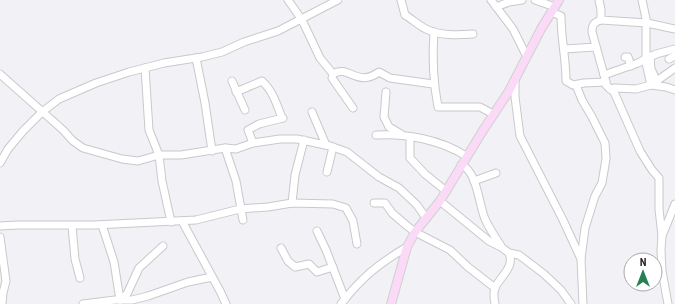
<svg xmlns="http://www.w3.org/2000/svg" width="675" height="304" font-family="'Roboto Condensed',sans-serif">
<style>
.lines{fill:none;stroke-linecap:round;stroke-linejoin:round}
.minor-casing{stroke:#c9c8cc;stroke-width:9}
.major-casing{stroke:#d0d0d0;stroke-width:10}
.minor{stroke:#fff;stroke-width:7}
.major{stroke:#fbdaf7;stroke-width:8}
</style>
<rect width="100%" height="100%" fill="#f2f1f5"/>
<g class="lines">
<defs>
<g id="minor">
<path d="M288,0L302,20L320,58L333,74L332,78L353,108"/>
<path d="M401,0L405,15C412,19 418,25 426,29C440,36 458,35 473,34"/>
<path d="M491,0L513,29L527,57"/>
<path d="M535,0L555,7"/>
<path d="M599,0L601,10V20L647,23L675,29"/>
<path d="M642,0L647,23L646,27V58"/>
<path d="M496,7L509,2L522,0"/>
<path d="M551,12L561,16C561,38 566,59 566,81L573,85L584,83L606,82"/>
<path d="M601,20C594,22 592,25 592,32L606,82V85L614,92L640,151L652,170L659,178V209L662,236"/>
<path d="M434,32C432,58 433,81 438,107H480L493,114"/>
<path d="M564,49L596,47"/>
<path d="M650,56L651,69L657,82"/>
<path d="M625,57H628L631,66"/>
<path d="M196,58L205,103L212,151"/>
<path d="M645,59L651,85L675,68"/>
<path d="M669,59L675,56"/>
<path d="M145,68L149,130L159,155L162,181L171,222"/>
<path d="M0,74L63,130L73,141L83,148L122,159L138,161L159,155H181L225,148L236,149L253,143L280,139H297L330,146L347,152L379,177L399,188L417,205L426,218"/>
<path d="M333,74C348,64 357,88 379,72L390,78L433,84"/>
<path d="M604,75L638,63L656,54L675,49"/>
<path d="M232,81L245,110"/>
<path d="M515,81V97L520,136L563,220L581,259L583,304"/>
<path d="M576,85L582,100L592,117L605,143L606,159L602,183L595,196L585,228L581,259"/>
<path d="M610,89L615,88L636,89L651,85L666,87L675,90"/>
<path d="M236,92L262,81C273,91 277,105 282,118"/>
<path d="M386,92L384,117L389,127L401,134"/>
<path d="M312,112L326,145"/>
<path d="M376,135C406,133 441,140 466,156"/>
<path d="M410,137V158L425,174L446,191"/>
<path d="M253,143L248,130L259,124L283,118"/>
<path d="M225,148L236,181L243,220"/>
<path d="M0,163L8,149L23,131L42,112L59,99L96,83L129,72L164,63L202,57L222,52L244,42L278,31L338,0"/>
<path d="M461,165C477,170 479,205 485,219C489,228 495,237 501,246"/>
<path d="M327,172L333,147"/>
<path d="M474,181L496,173"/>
<path d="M440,201L489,241L501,247L509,253L519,255L544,274L561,290L571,304"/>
<path d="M292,203L295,175L304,140"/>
<path d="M374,203H385L392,213L406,225L415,232L450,250L468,267L495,288"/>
<path d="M182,221L220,291L226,304"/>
<path d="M102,225L114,262L120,300"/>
<path d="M0,226L17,225H94L196,220L240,209L268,207L292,203L333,204L346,208L353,221L357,244"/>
<path d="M72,226L75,259L80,278"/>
<path d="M317,231L326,250L345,299"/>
<path d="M0,237L6,281L3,293L2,304"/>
<path d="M281,248L288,261L295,267L309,264L317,272L333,267"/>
<path d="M120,300L127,294L139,268L163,246"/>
<path d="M83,304L115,300H132L148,296L188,282L212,277"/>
<path d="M341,304C361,278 378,264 407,247"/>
<path d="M495,304C494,299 493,293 495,288C500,276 515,268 509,253"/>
<path d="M668,304L662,271L661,250L662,236L675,204"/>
</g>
<path id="major" d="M391,304L407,247L415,232L440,201L482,132L509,91L541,29L559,0"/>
</defs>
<use href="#minor" class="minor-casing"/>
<use href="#major" class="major-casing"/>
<use href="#minor" class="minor"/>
<use href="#major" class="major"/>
</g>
<g transform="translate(643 272)"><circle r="19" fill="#ffffff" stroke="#a9a9aa"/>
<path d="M0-3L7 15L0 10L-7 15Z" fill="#267f54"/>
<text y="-6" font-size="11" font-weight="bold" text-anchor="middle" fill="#29292a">N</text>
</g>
</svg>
